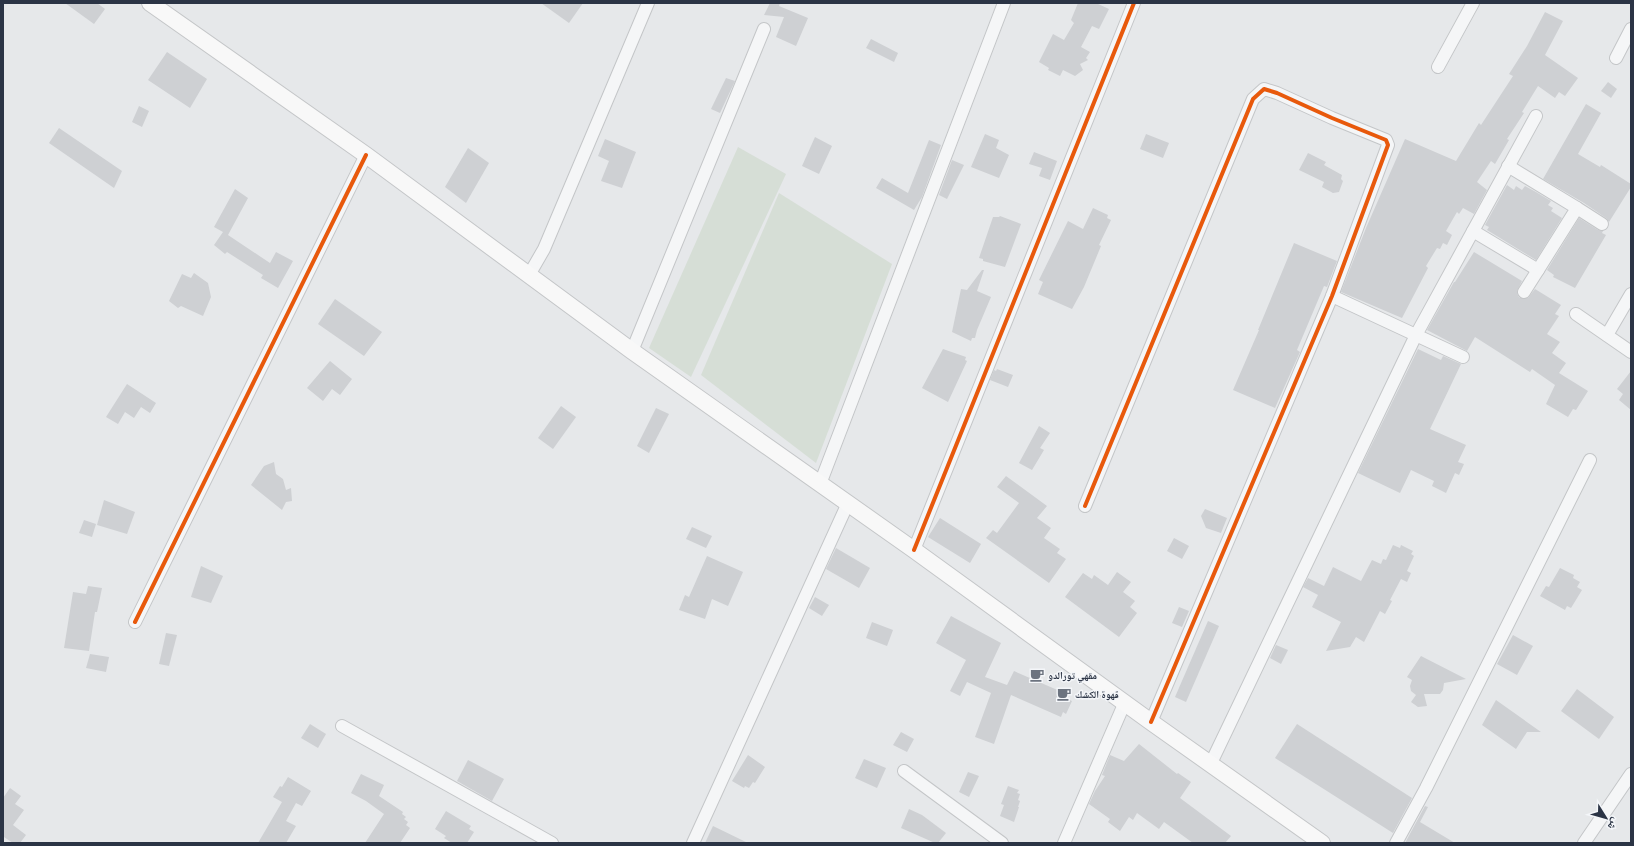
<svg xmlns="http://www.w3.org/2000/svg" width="1634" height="846" font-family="Figtree,'Noto Naskh Arabic',sans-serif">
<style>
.green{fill:#d6ded6}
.building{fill:#ced0d3}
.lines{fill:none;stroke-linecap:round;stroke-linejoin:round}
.street-casing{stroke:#c4c6c8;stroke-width:14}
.secondary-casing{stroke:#c4c6c8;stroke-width:18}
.street{stroke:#f5f6f7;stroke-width:12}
.secondary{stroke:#f8f8f8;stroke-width:16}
.cycleway-casing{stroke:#f4f6f9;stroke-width:6}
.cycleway{stroke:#e8590c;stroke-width:4}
.labels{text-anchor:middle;stroke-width:3;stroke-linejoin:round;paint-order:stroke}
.poi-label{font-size:10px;font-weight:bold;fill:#2b3445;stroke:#f4f6f9;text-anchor:start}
</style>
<rect width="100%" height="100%" fill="#e6e8ea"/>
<g class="green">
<path d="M738,147L786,174L691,377L649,348Z"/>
<path d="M779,193L892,264L816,463L701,375Z"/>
</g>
<g class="building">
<path d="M65,3H97L105,9L94,24Z"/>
<path d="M541,3H583L569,23Z"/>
<path d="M770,3H780L779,6L808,18L796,46L776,37L784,17L764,15Z"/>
<path d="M1078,3H1096L1109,9L1099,29L1092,26L1081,47L1090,52L1086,58L1088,60L1080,64L1083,70L1075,76L1063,70L1060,76L1048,70L1049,68L1039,62L1053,34L1064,40L1074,23L1071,20Z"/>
<path d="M1545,12L1563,21L1545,55L1578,78L1565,96L1559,92L1555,98L1538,86L1522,112L1524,113L1507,139L1509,140L1495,164L1491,161L1477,182L1487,190L1474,214L1463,208L1459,214L1457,212L1446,231L1452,235L1447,245L1443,243L1440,249L1437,248L1426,266L1428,268L1402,318L1341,292L1366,228L1405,139L1456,161L1479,123L1481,125L1513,76L1509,74L1527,46Z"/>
<path d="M871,39L898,53L894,62L866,48Z"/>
<path d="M167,52L207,79L190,108L148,80Z"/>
<path d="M726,78L735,81L720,113L711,109Z"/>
<path d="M1608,82L1617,89L1611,98L1601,91Z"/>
<path d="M1586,104L1601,113L1578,154L1600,167L1601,165L1631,184V187L1609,222L1606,218L1584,203L1543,179Z"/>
<path d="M139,106L149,111L142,127L132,122Z"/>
<path d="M59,128L122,171L114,188L49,143Z"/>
<path d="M985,134L999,140L996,148L1009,155L999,178L971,167Z"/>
<path d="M1146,134L1169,143L1163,158L1140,149Z"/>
<path d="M815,137L832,146L819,174L802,166Z"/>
<path d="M605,139L636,152L622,188L601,181L609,161L598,156Z"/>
<path d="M929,140L941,145L922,197L914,210L876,188L882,178L908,193Z"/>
<path d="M468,148L489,163L466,203L445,187Z"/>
<path d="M1034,152L1057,161L1050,180L1039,176L1042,168L1029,164Z"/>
<path d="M1308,153L1326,162L1324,165L1342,175L1341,179L1343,181L1339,192L1333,193L1322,187L1324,182L1299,170Z"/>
<path d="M952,160L964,165L947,199L939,195Z"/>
<path d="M1507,185L1514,190L1516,186L1522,190L1525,186L1536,192L1551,201L1548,205L1553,208L1551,211L1562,218L1536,260L1487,230L1489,227L1485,225Z"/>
<path d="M235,189L248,198L228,235L270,263L276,252L293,261L278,288L261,278L263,275L227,252L225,254L214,245L223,232L214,227Z"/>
<path d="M1093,208L1108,215L1107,218L1111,220L1099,245L1101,246L1084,287L1072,309L1038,294L1043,282L1039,280L1068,221L1083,229Z"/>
<path d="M1000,216L1021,224L1005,267L983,261V259L979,258L993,217H999Z"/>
<path d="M1579,218L1598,230L1603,231L1602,233L1606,235L1575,288L1553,277L1554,275L1547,270Z"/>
<path d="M1294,243L1337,261L1327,287L1324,286L1297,350L1300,352L1275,408L1233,390L1259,330H1258Z"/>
<path d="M1474,252L1522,281L1517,291L1518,296L1520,298H1528L1535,289L1561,305L1555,314L1559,316L1547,334L1560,342L1552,353L1566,363L1559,373L1588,391L1576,410L1573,409L1568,417L1546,404L1555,385L1532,369L1530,372L1475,337L1467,351L1427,330L1454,282H1455Z"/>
<path d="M982,270H984L977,291L991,297L977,330L975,338H972L971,341L952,332L961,289L967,290Z"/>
<path d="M194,273L208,283L211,297L203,316L181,306L178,308L169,301L182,274L191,278Z"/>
<path d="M335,299L382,332L364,356L318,324Z"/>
<path d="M943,349L966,357L965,360L967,361L948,402L922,388Z"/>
<path d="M1418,349L1441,360L1443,356L1461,364L1430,429L1466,445L1458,462L1464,464L1459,475L1455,473L1446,493L1432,486L1434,481L1411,470L1400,493L1358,473Z"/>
<path d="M330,361L352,379L340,395L332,389L323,401L307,388Z"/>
<path d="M997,369L1013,375L1008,387L990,380L994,370L996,371Z"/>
<path d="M1631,371V410L1619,400L1623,394L1617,389Z"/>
<path d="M127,384L156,403L150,413L141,407L134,418L125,412L118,424L106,417Z"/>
<path d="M561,406L576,417L553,449L538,438Z"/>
<path d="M656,408L669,414L649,453L637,446Z"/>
<path d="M1039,426L1050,433L1040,448L1044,450L1032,470L1019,463Z"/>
<path d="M274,462L276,474L283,479L286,490L291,488L292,501L286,502L282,510L251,485L264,466Z"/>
<path d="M1006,476L1047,506L1037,518L1051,528L1044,538L1060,549L1057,553L1066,559L1049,583L986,538L993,530L997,533L1019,503L997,487Z"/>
<path d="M104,500L135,512L127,534L97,525Z"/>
<path d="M1205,509L1227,518L1221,533L1206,528L1201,516Z"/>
<path d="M940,518L981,544L970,563L928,537Z"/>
<path d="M84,520L96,524L92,537L79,533Z"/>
<path d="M692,527L712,536L706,548L686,539Z"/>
<path d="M1174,538L1189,546L1182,559L1167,551Z"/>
<path d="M1393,545L1400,548L1401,545L1413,551L1411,554L1414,556L1407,571L1411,573L1407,582L1401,579L1390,600L1392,601L1385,614L1380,611L1364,642L1356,637L1350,647L1326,651L1341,622L1312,607L1318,595L1303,587L1308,578L1324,586L1333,567L1361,581L1372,560L1381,564L1383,559L1386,560Z"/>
<path d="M836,548L870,568L859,588L826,569Z"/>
<path d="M707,556L743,572L728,606L712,599L705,619L679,610L685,595L689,597Z"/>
<path d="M201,566L223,576L211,603L191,597Z"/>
<path d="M1560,568L1574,575L1573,578L1580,582L1577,587L1582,590L1571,608L1567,606L1565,610L1540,596L1546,586L1549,587Z"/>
<path d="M1117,572L1131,582L1123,592L1135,601L1130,607L1137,613L1119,637L1065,597L1083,573L1092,579L1094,575L1108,585Z"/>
<path d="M88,586L102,588L97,612H95L89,651L64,648L73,592L86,594Z"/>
<path d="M815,597L829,605L822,616L809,608Z"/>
<path d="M1179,607L1189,611L1182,627L1172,623Z"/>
<path d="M951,616L1001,643L985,677L1007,685L1014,671L1062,692L1060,696L1072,701L1066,714L1063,712L1061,717L1011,695L994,744L975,737L991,693L967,682L960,696L950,691L966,660L936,643Z"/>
<path d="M1208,621L1219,626L1186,702L1175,697Z"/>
<path d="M872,622L893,630L887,646L866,638Z"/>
<path d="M166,633L177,635L169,666L159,664Z"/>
<path d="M1513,635L1533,646L1517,675L1497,664Z"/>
<path d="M1276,645L1288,650L1281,664L1270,658Z"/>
<path d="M90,654L109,657L106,672L86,668Z"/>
<path d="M1421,656L1466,679L1444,683L1443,690L1440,694H1424L1427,706L1418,707L1411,702L1416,695L1411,691L1410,686L1412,680L1407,677Z"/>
<path d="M1577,689L1614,717L1599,739L1561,711Z"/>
<path d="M1496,700L1541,732H1527L1516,749L1482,725Z"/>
<path d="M310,724L326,734L318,748L301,738Z"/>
<path d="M1297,724L1412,798L1393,833L1275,758Z"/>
<path d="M901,732L914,739L907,752L893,745Z"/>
<path d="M1139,744L1177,774L1178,773L1191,782L1180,798L1231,836L1225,843H1193L1164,822L1159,829L1137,813L1133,820L1129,817L1120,831L1108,822L1110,819L1089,804L1095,791L1105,776L1102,775L1110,755L1124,761Z"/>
<path d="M748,755L765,767L755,783L753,782L749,788L745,786L744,788L732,781Z"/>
<path d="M864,759L886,768L877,788L855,778Z"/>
<path d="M468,760L504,779L492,801L457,781Z"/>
<path d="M968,772L979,776L969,797L959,792Z"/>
<path d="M361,774L384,785L379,796L403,812L402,814L406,817L404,819L408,822L406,825L410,828L400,843H365L384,814L366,801L351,793Z"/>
<path d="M288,777L311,791L302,806L296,803L286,821L296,826L286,843H258L282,802L273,797L280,786L282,787Z"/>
<path d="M1008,786L1019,790L1017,793L1020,794L1018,800L1020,801L1018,807H1019L1014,822L1000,816L1004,805L1001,804Z"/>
<path d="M10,788L21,796L15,804L24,810L13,825L26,835L20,843H13L4,837L3,838V798Z"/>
<path d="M1425,806L1428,807L1420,822L1455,843H1405Z"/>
<path d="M909,809L922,815L946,833L938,843H935L901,828Z"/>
<path d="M446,811L471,826L469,829L474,832L467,843H452L444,838L446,836L435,829Z"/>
<path d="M713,826L748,843H705Z"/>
</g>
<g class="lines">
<defs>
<g id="street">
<path d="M1616,58L1631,29"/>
<path d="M1438,67L1473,3"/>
<path d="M1577,208L1602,224"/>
<path d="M1473,231L1538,270L1577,208L1508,166"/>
<path d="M529,275L544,249L648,3"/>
<path d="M1524,292L1538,270"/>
<path d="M1332,296L1463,357"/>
<path d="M1576,314L1631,352"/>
<path d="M1607,335L1631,294"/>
<path d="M632,351L764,29"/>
<path d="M820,484L1004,3"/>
<path d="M1085,506L1253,99L1264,89L1277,93L1332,118L1386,140L1388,145L1332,296L1151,722"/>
<path d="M914,550L1134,3"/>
<path d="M135,622L366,155"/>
<path d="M342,726L552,843"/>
<path d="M1211,763L1416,335L1536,116"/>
<path d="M904,771L1002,843"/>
<path d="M693,843L848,503"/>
<path d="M1064,843L1125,702"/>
<path d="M1396,843L1426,788L1590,460"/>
<path d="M1584,843L1631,774"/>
</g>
<path id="secondary" d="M150,3L366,155L632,351L914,550L1151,722L1322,843"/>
</defs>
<use href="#street" class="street-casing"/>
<use href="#secondary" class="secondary-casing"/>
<use href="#street" class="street"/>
<use href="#secondary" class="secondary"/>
<defs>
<g id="cycleway">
<path d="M1085,506L1253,99L1264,89L1277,93L1332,118L1386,140L1388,145L1332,296L1151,722"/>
<path d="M914,550L1134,3"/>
<path d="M135,622L366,155"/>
</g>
</defs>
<use href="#cycleway" class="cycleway-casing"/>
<use href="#cycleway" class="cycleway"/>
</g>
<defs>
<symbol id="cafe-bare" viewBox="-9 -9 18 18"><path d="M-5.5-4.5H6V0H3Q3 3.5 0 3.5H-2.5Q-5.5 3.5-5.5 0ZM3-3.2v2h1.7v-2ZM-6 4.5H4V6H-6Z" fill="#6c737f" stroke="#f4f6f9" stroke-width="2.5" paint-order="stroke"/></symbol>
</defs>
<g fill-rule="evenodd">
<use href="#cafe-bare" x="1027" y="665" width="20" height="20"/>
<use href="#cafe-bare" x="1054" y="684" width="20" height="20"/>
</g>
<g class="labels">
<g class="poi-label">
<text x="1048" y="679">مقهي تورالدو</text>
<text x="1075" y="698">قهوة الكشك</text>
</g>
</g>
<rect width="1634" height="846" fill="none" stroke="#2b3445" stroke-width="8"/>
<g transform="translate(1606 818) rotate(127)" stroke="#f4f6f9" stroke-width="3" paint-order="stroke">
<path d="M0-3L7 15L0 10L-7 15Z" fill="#2b3445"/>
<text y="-6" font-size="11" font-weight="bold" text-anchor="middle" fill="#2b3445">ش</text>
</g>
</svg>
